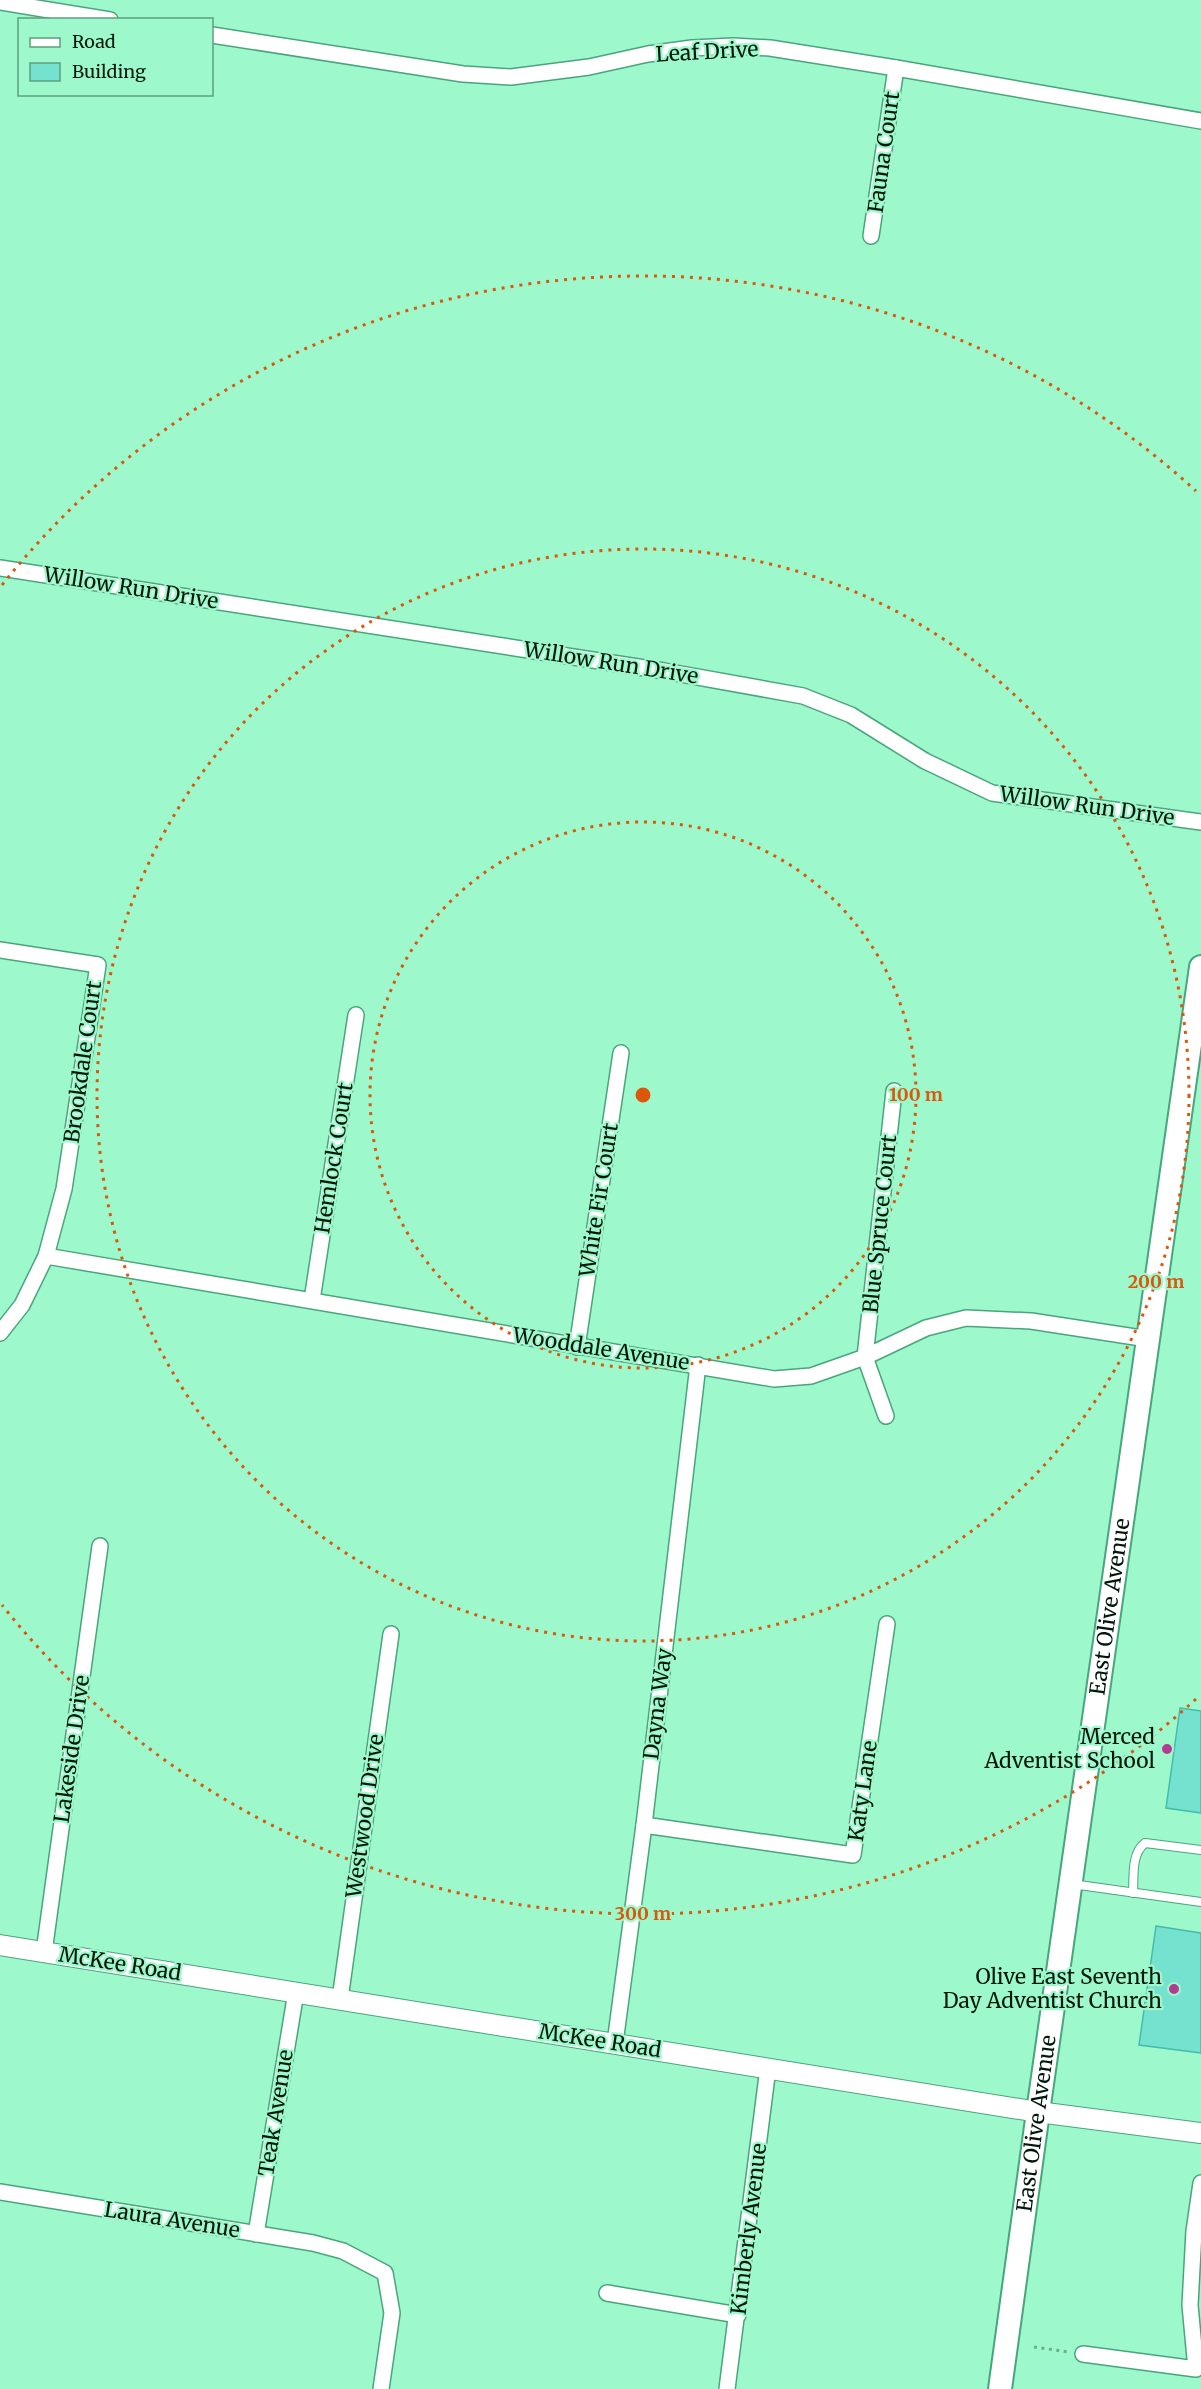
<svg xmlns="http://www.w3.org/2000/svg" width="1201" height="2389" font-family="Merriweather,serif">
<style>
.building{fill:#75e1cf;stroke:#45bcaa;stroke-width:1.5}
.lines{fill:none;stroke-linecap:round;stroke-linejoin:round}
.service-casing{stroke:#49a57b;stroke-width:10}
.minor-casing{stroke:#49a57b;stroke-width:18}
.tertiary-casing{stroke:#49a57b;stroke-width:22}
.secondary-casing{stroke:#49a57b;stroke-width:26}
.path{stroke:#6aaf8c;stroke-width:3;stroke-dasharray:3 4.5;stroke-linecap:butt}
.service{stroke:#fff;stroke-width:8}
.minor{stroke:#fff;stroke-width:15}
.tertiary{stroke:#fff;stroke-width:20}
.secondary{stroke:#fff;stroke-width:22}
.ring{fill:none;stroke:#dc560c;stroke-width:3;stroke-dasharray:3 6}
.poi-dot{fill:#b43c90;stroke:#9df9cb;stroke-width:2}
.labels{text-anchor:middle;stroke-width:4.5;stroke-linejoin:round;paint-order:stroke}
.street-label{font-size:21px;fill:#00170b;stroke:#9df9cb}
.poi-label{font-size:21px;fill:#00170b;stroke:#9df9cb;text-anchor:end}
.centre{fill:#dc560c;stroke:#9df9cb;stroke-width:3}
.ring-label{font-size:18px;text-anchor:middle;font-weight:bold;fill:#dc560c;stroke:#9df9cb;stroke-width:4.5;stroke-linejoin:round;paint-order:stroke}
</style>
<rect width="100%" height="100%" fill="#9df9cb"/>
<g class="building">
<path d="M1180,1708L1201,1711V1813L1166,1808Z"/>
<path d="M1156,1926L1201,1933V2053L1139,2045Z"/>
</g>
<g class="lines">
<defs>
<g id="service">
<path d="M1072,1884L1201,1902"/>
<path d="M1133,1893C1134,1876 1131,1854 1145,1843L1201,1850"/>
</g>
<g id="minor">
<path d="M0,2L110,20"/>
<path d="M212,35L463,74L511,77L589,67L648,54L692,48L733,46L770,48L896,68L1201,121"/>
<path d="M871,236L896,68"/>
<path d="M0,568L664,671L803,696L851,715L925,761L992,793L1201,822"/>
<path d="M0,950L98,965L64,1189L46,1256L22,1305L0,1333"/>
<path d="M46,1256L774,1379L811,1376L865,1357L926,1328L966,1318L1031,1321L1148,1339"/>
<path d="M312,1300L356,1015"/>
<path d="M577,1347L621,1053"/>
<path d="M886,1416L865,1357L894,1091"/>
<path d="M644,1825L853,1855L887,1624"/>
<path d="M44,1952L100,1546"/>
<path d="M340,1999L391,1634"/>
<path d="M615,2043L644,1825L698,1365"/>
<path d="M0,2192L313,2243L343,2251L385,2273L392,2313L381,2389"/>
<path d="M256,2234L296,1992"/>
<path d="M607,2293L738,2315"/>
<path d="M1083,2354L1196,2369L1190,2305L1194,2231L1201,2183"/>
<path d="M727,2389L768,2068"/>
</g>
<path id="tertiary" d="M0,1945L1038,2112L1201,2133"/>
<g id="secondary">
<path id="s1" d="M1000,2389L1038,2112L1201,967"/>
</g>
</defs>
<use href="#service" class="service-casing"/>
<use href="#minor" class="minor-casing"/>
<use href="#tertiary" class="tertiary-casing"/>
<use href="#secondary" class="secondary-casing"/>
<path class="path" d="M1034,2347L1069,2352"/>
<use href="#service" class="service"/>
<use href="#minor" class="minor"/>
<use href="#tertiary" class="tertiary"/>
<use href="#secondary" class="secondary"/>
</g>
<g class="ring">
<circle cx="643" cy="1095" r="273"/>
<circle cx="643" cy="1095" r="546"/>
<path d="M1196 1699A819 819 0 0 1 2 1605M2 585A819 819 0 0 1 1196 491"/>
</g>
<g class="poi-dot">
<circle cx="1167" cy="1749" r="6"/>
<circle cx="1174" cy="1989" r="6"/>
</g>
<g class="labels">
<g class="street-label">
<text transform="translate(707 52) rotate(-3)" y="7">Leaf Drive</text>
<text transform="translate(884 152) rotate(-82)" y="7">Fauna Court</text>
<text transform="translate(131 588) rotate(9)" y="7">Willow Run Drive</text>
<text transform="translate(611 663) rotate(9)" y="7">Willow Run Drive</text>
<text transform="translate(1087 806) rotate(8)" y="7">Willow Run Drive</text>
<text transform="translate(83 1062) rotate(-82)" y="7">Brookdale Court</text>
<text transform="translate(334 1158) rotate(-81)" y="7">Hemlock Court</text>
<text transform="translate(599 1200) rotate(-81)" y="7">White Fir Court</text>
<text transform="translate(880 1224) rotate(-84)" y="7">Blue Spruce Court</text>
<text transform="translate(601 1349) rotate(9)" y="7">Wooddale Avenue</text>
<text dy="7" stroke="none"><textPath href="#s1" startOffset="790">East Olive Avenue</textPath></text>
<text transform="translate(658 1704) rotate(-83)" y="7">Dayna Way</text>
<text transform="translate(72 1749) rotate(-82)" y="7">Lakeside Drive</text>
<text transform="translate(863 1791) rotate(-82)" y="7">Katy Lane</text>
<text transform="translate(365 1816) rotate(-82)" y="7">Westwood Drive</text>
<text transform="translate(120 1964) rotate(9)" y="7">McKee Road</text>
<text transform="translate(600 2041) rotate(9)" y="7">McKee Road</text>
<text transform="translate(276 2113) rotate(-81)" y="7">Teak Avenue</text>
<text dy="7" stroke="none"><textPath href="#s1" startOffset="268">East Olive Avenue</textPath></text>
<text transform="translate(172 2220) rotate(9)" y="7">Laura Avenue</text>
<text transform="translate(749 2229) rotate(-83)" y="7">Kimberly Avenue</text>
</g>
<g class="poi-label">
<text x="1155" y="1744">Merced<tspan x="1155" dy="24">Adventist School</tspan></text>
<text x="1162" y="1984">Olive East Seventh<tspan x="1162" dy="24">Day Adventist Church</tspan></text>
</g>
</g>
<circle cx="643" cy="1095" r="9" class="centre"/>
<g class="ring-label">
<text x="916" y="1101">100 m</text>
<text x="1156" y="1288">200 m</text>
<text x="643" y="1920">300 m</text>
</g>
<rect x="18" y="18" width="195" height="78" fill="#9df9cb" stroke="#5e9f7e" stroke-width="1.5"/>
<rect x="30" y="38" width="30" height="9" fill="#ffffff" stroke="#5e9f7e" stroke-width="1.5"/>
<text x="72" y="48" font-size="18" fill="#00170b">Road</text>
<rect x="30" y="63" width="30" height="18" fill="#75e1cf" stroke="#5e9f7e" stroke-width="1.5"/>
<text x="72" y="78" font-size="18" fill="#00170b">Building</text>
</svg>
